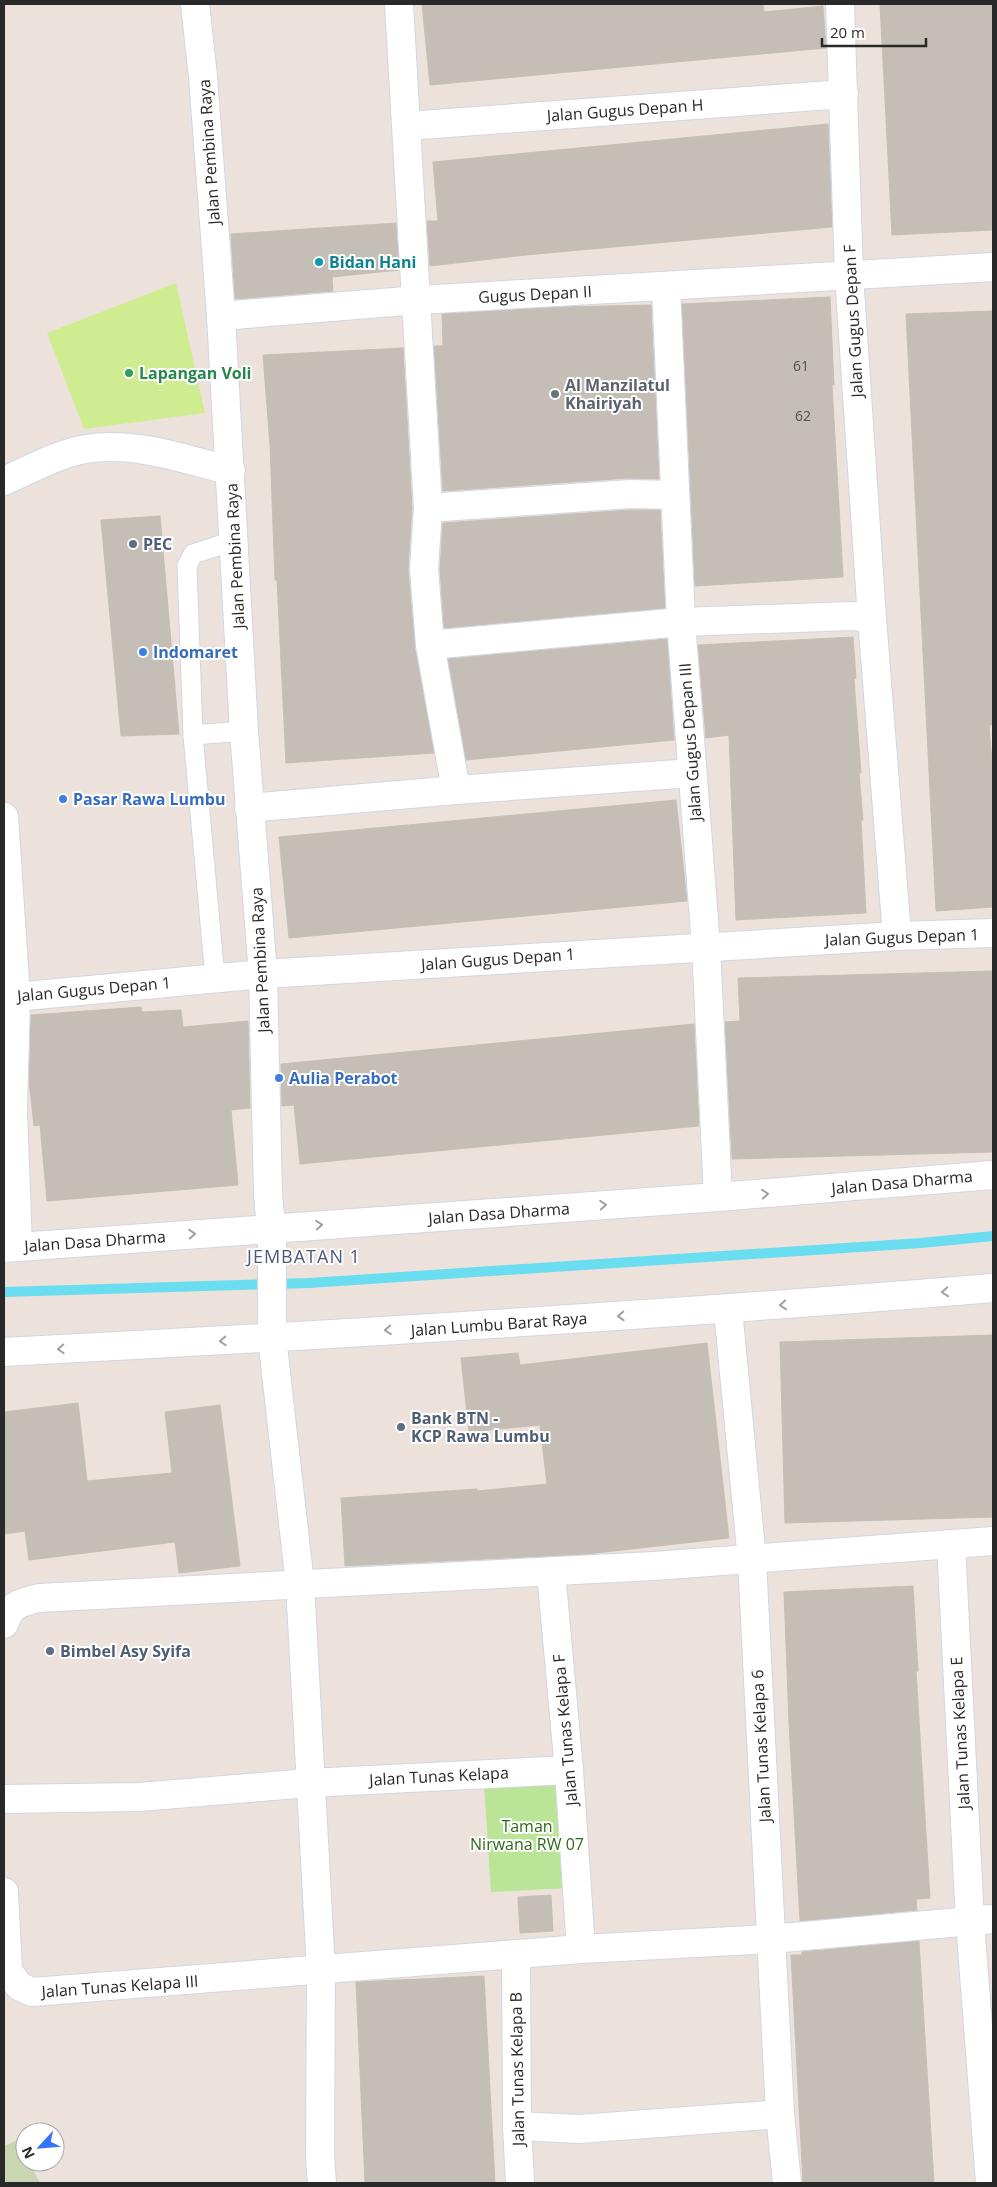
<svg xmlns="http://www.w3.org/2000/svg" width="997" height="2187" font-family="'Open Sans',sans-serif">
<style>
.green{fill:#bae496}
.cemetery{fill:#c8d6b1}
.pitch{fill:#d0ec91}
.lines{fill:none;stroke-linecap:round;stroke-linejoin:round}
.stream{stroke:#6bddf1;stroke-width:10}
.building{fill:#c4beb6;stroke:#c7beb4}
.service-casing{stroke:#d0d6e3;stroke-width:21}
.minor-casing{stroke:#d0d6e3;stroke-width:30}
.tertiary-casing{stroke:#d0d6e3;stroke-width:30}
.service{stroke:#fff;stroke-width:19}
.minor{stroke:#fff;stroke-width:28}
.tertiary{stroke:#fff;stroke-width:28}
.oneway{stroke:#9f9f9f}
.culture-dot{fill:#0f9aa8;stroke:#fff;stroke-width:2}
.leisure-dot{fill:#2e9e5b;stroke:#fff;stroke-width:2}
.worship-dot{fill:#6b7280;stroke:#fff;stroke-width:2}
.service-dot{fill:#5c6f8a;stroke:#fff;stroke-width:2}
.shop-dot{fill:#3f7fe0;stroke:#fff;stroke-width:2}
.labels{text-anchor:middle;stroke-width:4;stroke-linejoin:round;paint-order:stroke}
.number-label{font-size:14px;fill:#504e4c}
.street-label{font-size:16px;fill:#292929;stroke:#fff}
.culture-label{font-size:16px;font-weight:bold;fill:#0d838f;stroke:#fff;text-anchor:start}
.leisure-label{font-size:16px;font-weight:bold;fill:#27864d;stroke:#fff;text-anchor:start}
.worship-label{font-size:16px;font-weight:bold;fill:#5b616d;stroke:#fff;text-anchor:start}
.service-label{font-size:16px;font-weight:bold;fill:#4e5e75;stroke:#fff;text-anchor:start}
.shop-label{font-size:16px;font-weight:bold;fill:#366cbe;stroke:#fff;text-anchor:start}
.park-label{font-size:16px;fill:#326718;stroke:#fff}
.neighbourhood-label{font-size:18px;letter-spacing:1px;fill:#49587b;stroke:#fff}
</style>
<rect width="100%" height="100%" fill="#ece2db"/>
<path class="green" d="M563,1779L569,1888L491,1892L484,1783Z"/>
<path class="cemetery" d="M18,2140L25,2154V2162H29L40,2183H4V2146Z"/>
<path class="pitch" d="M176,283L205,413L84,429L47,333Z"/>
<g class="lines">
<path class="stream" d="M4,1292L309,1283L921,1243L993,1236"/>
</g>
<g class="building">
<path d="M422,4H763L764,12L823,6L826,48L430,85Z"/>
<path d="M880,4H993V230L892,235Z"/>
<path d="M828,124L832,227L526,255L430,266L427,221H438L433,162Z"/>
<path d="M396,223L399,270L332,277L333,291L235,299L231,234Z"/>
<path d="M830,297L834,385H832L843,577L695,586L682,304Z"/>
<path d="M651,305L659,479L629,478L443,491L434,346H443L442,314L564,307Z"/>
<path d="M993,311V725H989L993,775V907L936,911L906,314Z"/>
<path d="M403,348L412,508L408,570L415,648L434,753L286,763L277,580H275L270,445L263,355Z"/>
<path d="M630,510H660L665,608L444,628L440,569L443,523Z"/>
<path d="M160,516L179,734L121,736L101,520Z"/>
<path d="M853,637L856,678L854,679L861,773H859L863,820H861L866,913L736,920L729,735L706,738L698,645Z"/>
<path d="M667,639L674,740L466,760L448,659Z"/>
<path d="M676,800L687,901L289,938L279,837Z"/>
<path d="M993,971V1152L732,1159L725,1022L740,1021L738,978Z"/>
<path d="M141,1007L142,1012L181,1010L183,1027L248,1021L250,1108L231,1110L238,1185L47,1201L40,1125L34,1126L29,1081L31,1015Z"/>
<path d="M694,1024L699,1126L300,1164L294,1105L282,1106L281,1064Z"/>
<path d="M993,1335V1517L785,1523L780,1342Z"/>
<path d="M707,1343L729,1538L587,1554L345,1566L341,1498L477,1489V1491L547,1484L540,1425L469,1432L461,1358L518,1353L520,1365Z"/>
<path d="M78,1403L87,1481L172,1473L165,1412L220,1405L240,1566L179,1573L175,1542L29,1560L25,1531L4,1534V1412Z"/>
<path d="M913,1586L918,1671H916L930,1898L916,1899L917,1910L800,1921L789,1723L784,1592Z"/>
<path d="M551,1895L553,1931L520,1933L518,1897Z"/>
<path d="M919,1941L934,2183H803L791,1955H802V1952Z"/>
<path d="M484,1976L495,2183H365L356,1982Z"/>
</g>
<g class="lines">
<defs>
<g id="service">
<path d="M193,735L244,731"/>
<path d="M215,978L193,735L187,566L193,554L233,541"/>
</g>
<g id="minor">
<path d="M195,4L203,77L221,316L244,731L263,974L268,1194L272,1239V1338L300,1584L321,1970L320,2156L322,2183"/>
<path d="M399,4L428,508L424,569L430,645L456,790"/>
<path d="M407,126L844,94"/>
<path d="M666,287L681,622L706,946L718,1197"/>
<path d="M221,316L418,300L993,267"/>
<path d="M4,481C29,470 60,453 86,449C134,441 185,459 231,471"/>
<path d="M428,508L630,494L675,495"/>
<path d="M872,618L897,936"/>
<path d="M430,645L681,622L851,616L872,618L849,275L840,4"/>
<path d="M249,808L456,790L692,773"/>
<path d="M4,817L16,997L13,1110L18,1247"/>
<path d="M4,998L263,974L897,936L993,933"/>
<path d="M728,1310L752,1560L780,2114L787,2183"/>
<path d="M951,1544L970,1922L990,2183"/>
<path d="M551,1572L569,1770L581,1949"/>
<path d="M4,1624C11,1604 19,1603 39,1598L654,1566L993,1541"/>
<path d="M4,1799L139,1797L309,1783L569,1770"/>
<path d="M4,1892L8,1971L19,1986L32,1992L581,1949L771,1939L993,1919"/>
<path d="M516,1954L517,2126L520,2183"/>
<path d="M517,2126L579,2129L780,2114"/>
</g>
<g id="tertiary">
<path d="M4,1248L718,1197L993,1175"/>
<path d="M4,1352C334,1335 664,1315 993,1288"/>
</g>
</defs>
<use href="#service" class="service-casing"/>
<use href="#minor" class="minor-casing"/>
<use href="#tertiary" class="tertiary-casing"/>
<use href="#service" class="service"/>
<use href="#minor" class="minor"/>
<use href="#tertiary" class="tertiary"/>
</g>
<defs><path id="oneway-chevron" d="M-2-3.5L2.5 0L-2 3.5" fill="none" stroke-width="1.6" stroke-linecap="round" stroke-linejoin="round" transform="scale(1.25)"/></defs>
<g class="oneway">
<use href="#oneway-chevron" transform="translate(765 1194) rotate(-5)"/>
<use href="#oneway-chevron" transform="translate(603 1205) rotate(-4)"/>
<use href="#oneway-chevron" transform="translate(319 1225) rotate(-4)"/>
<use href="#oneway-chevron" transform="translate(192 1234) rotate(-4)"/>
<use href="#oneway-chevron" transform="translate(945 1292) rotate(175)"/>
<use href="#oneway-chevron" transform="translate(783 1305) rotate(175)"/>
<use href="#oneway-chevron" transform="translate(621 1316) rotate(177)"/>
<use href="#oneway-chevron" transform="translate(388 1330) rotate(176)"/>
<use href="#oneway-chevron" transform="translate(223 1341) rotate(177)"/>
<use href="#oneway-chevron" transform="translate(61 1349) rotate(177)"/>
</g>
<circle class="culture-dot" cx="319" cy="262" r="5"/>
<circle class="leisure-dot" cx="129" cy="373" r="5"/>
<circle class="worship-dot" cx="555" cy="394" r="5"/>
<g class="service-dot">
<circle cx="133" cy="544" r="5"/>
<circle cx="401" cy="1427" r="5"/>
<circle cx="50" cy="1651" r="5"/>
</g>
<g class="shop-dot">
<circle cx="143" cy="652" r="5"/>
<circle cx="63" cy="799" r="5"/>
<circle cx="279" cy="1078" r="5"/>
</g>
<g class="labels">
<g class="number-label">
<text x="801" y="371">61</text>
<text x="803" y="421">62</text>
</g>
<g class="street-label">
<text transform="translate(625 110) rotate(-4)" y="6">Jalan Gugus Depan H</text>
<text transform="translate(209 152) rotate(-94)" y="6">Jalan Pembina Raya</text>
<text transform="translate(535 294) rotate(-3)" y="6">Gugus Depan II</text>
<text transform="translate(853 321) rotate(-93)" y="6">Jalan Gugus Depan F</text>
<text transform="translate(235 556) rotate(-93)" y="6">Jalan Pembina Raya</text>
<text transform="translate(690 742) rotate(-94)" y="6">Jalan Gugus Depan III</text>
<text transform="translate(902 937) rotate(-2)" y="6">Jalan Gugus Depan 1</text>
<text transform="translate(498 959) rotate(-4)" y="6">Jalan Gugus Depan 1</text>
<text transform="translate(260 960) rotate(-93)" y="6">Jalan Pembina Raya</text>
<text transform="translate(94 989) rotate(-5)" y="6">Jalan Gugus Depan 1</text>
<text transform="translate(902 1182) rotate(-5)" y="6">Jalan Dasa Dharma</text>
<text transform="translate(499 1213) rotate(-4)" y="6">Jalan Dasa Dharma</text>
<text transform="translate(95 1241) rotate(-4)" y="6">Jalan Dasa Dharma</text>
<text transform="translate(499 1324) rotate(-4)" y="6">Jalan Lumbu Barat Raya</text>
<text transform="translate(565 1730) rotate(-95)" y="6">Jalan Tunas Kelapa F</text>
<text transform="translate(960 1733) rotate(-93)" y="6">Jalan Tunas Kelapa E</text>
<text transform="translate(761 1746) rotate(-93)" y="6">Jalan Tunas Kelapa 6</text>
<text transform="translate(439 1776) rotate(-3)" y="6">Jalan Tunas Kelapa</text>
<text transform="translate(120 1986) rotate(-4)" y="6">Jalan Tunas Kelapa III</text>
<text transform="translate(517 2069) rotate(-91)" y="6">Jalan Tunas Kelapa B</text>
</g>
<g class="culture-label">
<text x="329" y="268">Bidan Hani</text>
</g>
<g class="leisure-label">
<text x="139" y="379">Lapangan Voli</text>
</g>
<g class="worship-label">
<text x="565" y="391">Al Manzilatul<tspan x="565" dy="18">Khairiyah</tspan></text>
</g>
<g class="service-label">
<text x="143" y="550">PEC</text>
<text x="411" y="1424">Bank BTN -<tspan x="411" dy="18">KCP Rawa Lumbu</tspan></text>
<text x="60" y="1657">Bimbel Asy Syifa</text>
</g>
<g class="shop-label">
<text x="153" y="658">Indomaret</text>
<text x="73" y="805">Pasar Rawa Lumbu</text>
<text x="289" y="1084">Aulia Perabot</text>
</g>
<g class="park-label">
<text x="527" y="1832">Taman<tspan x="527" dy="18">Nirwana RW 07</tspan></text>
</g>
<g class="neighbourhood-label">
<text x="304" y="1263">JEMBATAN 1</text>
</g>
</g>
<rect width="997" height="2187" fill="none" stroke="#292929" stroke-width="10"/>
<g transform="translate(40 2147) rotate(244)"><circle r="24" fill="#ffffff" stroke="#a9a9a9"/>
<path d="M0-4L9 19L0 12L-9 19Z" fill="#3673fd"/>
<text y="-8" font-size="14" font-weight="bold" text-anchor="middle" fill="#292929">N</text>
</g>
<path d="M822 38v8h104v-8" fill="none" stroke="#292929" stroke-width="2.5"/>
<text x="830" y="38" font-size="15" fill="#292929" stroke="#ffffff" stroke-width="4" paint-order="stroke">20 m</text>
</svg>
